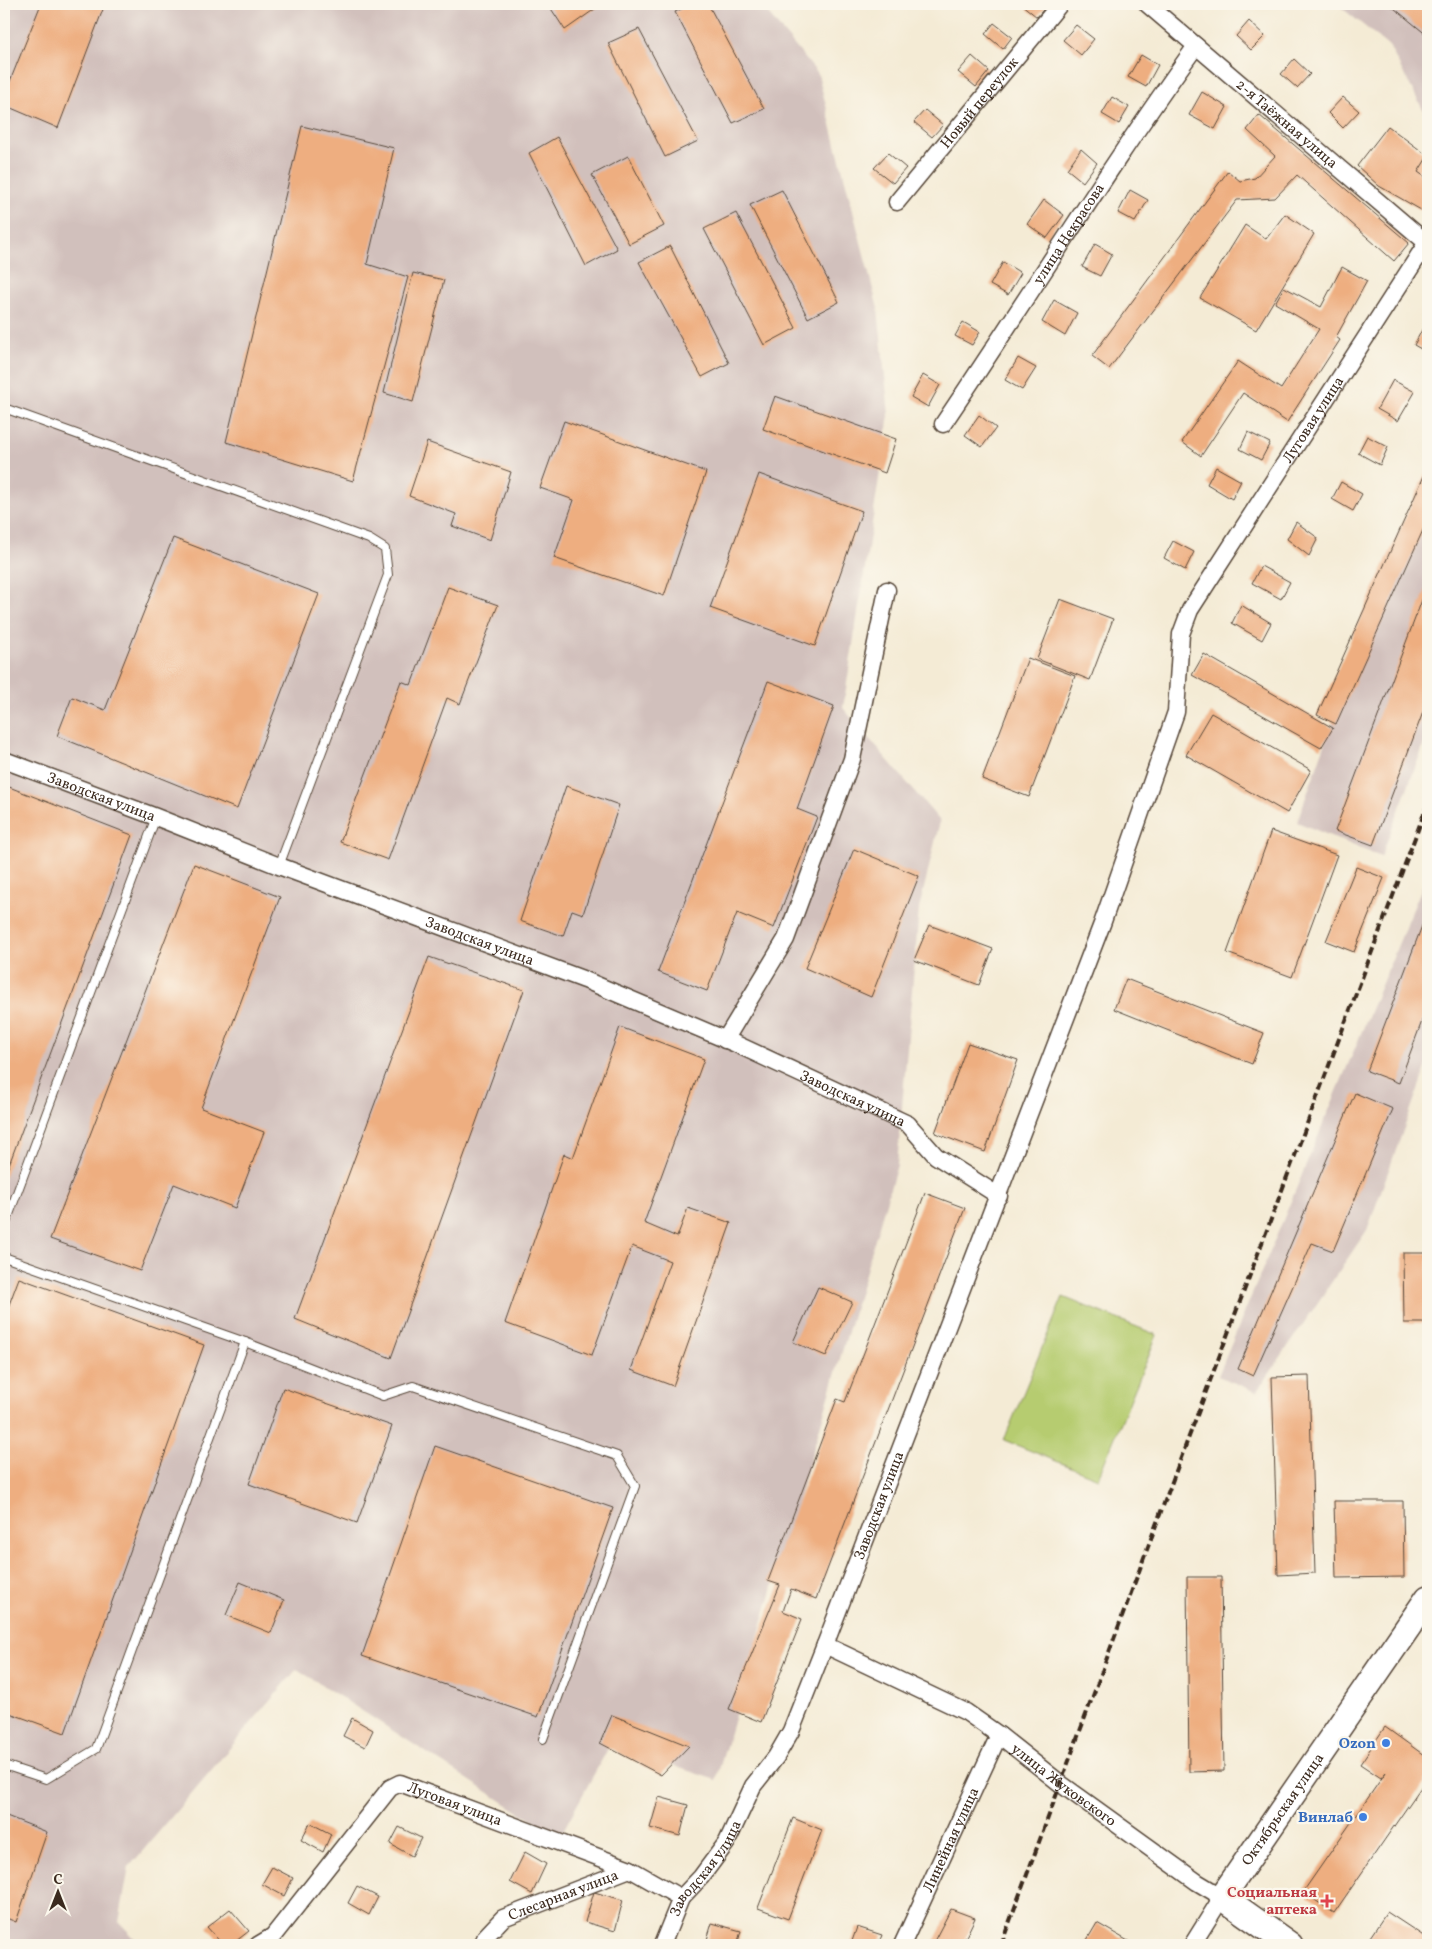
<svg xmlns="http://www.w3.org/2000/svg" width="1432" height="1949" font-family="Vollkorn,serif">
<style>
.industrial{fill:#d1c0bc}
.green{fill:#b6cc70;stroke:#787b47}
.building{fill:#eeae80}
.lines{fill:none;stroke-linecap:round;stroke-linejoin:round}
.service-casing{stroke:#574739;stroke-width:10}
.minor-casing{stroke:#574739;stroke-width:19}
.primary-casing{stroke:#574739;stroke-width:28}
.service{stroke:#fff;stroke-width:8}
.minor{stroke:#fff;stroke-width:16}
.primary{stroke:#fff;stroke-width:25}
.rail{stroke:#3b2a1e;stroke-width:4;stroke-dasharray:8 4;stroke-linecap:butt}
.shop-dot{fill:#3f7fe0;stroke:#fbf7ec;stroke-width:2}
.health-dot{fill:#e0444e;stroke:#fbf7ec;stroke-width:2}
.labels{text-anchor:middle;stroke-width:4.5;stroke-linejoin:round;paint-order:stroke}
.street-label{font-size:15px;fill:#3b2a1e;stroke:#fbf7ec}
.shop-label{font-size:15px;font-weight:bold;fill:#366cbe;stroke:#fbf7ec;text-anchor:end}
.health-label{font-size:15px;font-weight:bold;fill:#be3a42;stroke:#fbf7ec;text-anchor:end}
</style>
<rect width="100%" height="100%" fill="#fbf7ec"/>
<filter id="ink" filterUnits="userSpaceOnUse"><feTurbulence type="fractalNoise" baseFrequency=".02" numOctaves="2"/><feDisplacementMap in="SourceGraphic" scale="10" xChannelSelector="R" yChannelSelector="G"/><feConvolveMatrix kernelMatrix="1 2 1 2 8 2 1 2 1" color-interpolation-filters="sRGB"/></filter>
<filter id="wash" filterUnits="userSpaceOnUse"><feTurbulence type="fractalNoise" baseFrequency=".0096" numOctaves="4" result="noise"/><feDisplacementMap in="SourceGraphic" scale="20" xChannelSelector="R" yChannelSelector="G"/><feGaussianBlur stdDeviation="1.12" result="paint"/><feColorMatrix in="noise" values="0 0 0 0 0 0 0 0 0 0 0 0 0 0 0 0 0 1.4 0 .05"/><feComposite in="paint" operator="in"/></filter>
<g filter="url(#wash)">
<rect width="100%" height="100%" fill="#f4ebd5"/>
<g class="industrial">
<path d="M4,4H760L818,74L878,309L889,415L843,708L940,821L919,909L897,1165L716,1780L610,1745L559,1838L297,1669L129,1867L119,1922L141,1945H4Z"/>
<path d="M1337,4H1428V119L1389,46Z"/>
<path d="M1428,478V734L1381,857L1297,822L1333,722Z"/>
<path d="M1428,873V1062L1367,1230L1257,1392L1218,1376Z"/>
</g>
<path class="green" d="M1063,1297L1157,1335L1098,1478L1004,1440Z"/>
<g id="blocks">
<g class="building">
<path d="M41,4H105L58,128L4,105V96Z"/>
<path d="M548,4H602L565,30Z"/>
<path d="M691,4H708L764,109L733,123L675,12Z"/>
<path d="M1021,4H1048L1037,17Z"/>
<path d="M1389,4H1428V36Z"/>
<path d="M1249,21L1265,36L1251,50L1236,36Z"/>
<path d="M994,23L1012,37L1003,49L985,34Z"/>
<path d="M1076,25L1094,39L1081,55L1063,40Z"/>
<path d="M639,29L698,141L665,157L608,43Z"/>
<path d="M1141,55L1158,65L1146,87L1128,77Z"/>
<path d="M972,56L989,71L976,87L958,72Z"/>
<path d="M1294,59L1310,74L1297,88L1281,74Z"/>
<path d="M1202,92L1227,107L1215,129L1189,115Z"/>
<path d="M1112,97L1129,107L1119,124L1102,114Z"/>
<path d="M1343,97L1359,111L1343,128L1328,113Z"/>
<path d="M925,110L943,125L932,137L914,122Z"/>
<path d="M1259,115L1409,243L1394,261L1297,175L1275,198L1237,200L1109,369L1092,356L1228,171L1240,181L1255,178L1275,156L1247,130Z"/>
<path d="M302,126L394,148L367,264L408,277L353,481L226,442Z"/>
<path d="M1388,126L1428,156L1418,172L1428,179V210H1421L1379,186L1357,166Z"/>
<path d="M557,137L617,249L586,266L529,153Z"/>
<path d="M1081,149L1097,163L1083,182L1067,169Z"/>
<path d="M888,153L906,168L893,183L874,168Z"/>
<path d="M628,156L664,226L629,244L592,175Z"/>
<path d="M782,190L839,302L808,318L750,205Z"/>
<path d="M1130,190L1148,200L1135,222L1118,213Z"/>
<path d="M1044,200L1064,215L1047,238L1027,224Z"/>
<path d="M736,213L796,328L764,345L704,229Z"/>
<path d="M1285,214L1314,234L1256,330L1200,298L1245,225L1266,239Z"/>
<path d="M1095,244L1112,254L1100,276L1082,267Z"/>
<path d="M670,246L729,363L702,377L639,262Z"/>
<path d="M1003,262L1021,273L1008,295L990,285Z"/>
<path d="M1342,267L1367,281L1336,337L1340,340L1287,422L1243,393L1201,456L1182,442L1238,361L1281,389L1319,329L1275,303L1284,287L1321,307Z"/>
<path d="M413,273L444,280L413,402L384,393Z"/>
<path d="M1054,300L1077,313L1065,336L1042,322Z"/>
<path d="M963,322L980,332L972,345L955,336Z"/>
<path d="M1423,328L1428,331V353L1414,345Z"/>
<path d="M1018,358L1036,368L1022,390L1005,380Z"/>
<path d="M923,375L940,385L928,407L911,397Z"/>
<path d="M1393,380L1415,392L1398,421L1377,409Z"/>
<path d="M775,396L896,439L885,473L763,429Z"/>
<path d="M979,415L996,428L982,447L965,435Z"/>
<path d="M564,421L706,472L664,596L554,558L574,500L540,488Z"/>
<path d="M1248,432L1270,443L1261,460L1240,449Z"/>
<path d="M1367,436L1388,447L1380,465L1358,453Z"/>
<path d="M427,442L511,472L490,540L452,526L456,514L409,496Z"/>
<path d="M1216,467L1241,481L1232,499L1207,484Z"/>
<path d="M1428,467V519L1336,724L1317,715Z"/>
<path d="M759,474L862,511L815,646L710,608Z"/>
<path d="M1341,482L1362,494L1353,511L1332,499Z"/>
<path d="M1296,522L1318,538L1309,556L1287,539Z"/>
<path d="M173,538L319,594L237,809L57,736L72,697L105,710Z"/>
<path d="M1173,541L1194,552L1185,570L1164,558Z"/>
<path d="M1261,566L1290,582L1281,599L1252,583Z"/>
<path d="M1428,584V699L1373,845L1335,831Z"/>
<path d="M448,587L498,605L460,704L447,698L388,860L340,842L401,681L411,685Z"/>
<path d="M1060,599L1113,619L1090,680L1037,659Z"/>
<path d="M1241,605L1271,623L1262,640L1232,623Z"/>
<path d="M1204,654L1333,728L1321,748L1192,675Z"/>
<path d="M1028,658L1075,676L1029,797L982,779Z"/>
<path d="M768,681L834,706L797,809L817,817L774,928L737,913L707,991L658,972Z"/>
<path d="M1211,713L1311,770L1287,813L1186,755Z"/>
<path d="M4,785L132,835L4,1178Z"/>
<path d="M566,786L619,805L583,914L572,910L563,936L520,921Z"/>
<path d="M1271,831L1337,855L1292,977L1227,953Z"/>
<path d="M854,849L919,876L871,997L805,968Z"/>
<path d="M194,864L280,897L201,1108L264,1132L235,1208L174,1184L140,1271L50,1239Z"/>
<path d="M1356,867L1384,878L1354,952L1326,941Z"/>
<path d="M1428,910V1005L1399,1083L1367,1071Z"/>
<path d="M929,925L993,949L979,985L914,960Z"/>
<path d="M429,957L524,990L391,1358L295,1319Z"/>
<path d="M1126,979L1264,1033L1252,1064L1114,1009Z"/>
<path d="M620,1027L704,1059L644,1223L677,1237L688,1208L731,1223L673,1386L631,1370L670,1261L632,1246L592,1355L505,1323L564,1154L573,1158Z"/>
<path d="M968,1043L1018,1060L985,1152L935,1133Z"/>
<path d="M1355,1093L1393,1109L1333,1251L1312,1243L1253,1376L1238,1369Z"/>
<path d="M925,1193L965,1208L816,1599L791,1589L783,1611L802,1619L761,1722L729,1709L780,1585L768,1581L837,1399L845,1402Z"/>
<path d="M1403,1253H1428V1323H1404Z"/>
<path d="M19,1278L204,1345L65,1733L4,1711V1318Z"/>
<path d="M818,1287L852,1302L826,1356L793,1342Z"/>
<path d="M1309,1376L1315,1573L1278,1575L1272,1377Z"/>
<path d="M283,1388L392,1426L357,1523L249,1484Z"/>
<path d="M435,1446L613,1508L538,1717L362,1656Z"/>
<path d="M1334,1501H1403L1404,1577L1336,1578Z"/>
<path d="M1187,1577H1221L1224,1771L1189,1772Z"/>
<path d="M240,1582L284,1600L271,1633L226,1615Z"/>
<path d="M612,1715L689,1746L661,1775L600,1743Z"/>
<path d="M352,1718L373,1730L365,1747L343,1736Z"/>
<path d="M1385,1727L1428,1758V1777L1334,1913L1303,1892L1386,1772L1381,1778L1360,1764Z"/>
<path d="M659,1797L688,1805L680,1836L650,1828Z"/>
<path d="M4,1815L47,1832L16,1922L4,1917Z"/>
<path d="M793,1818L822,1830L788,1919L758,1908Z"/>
<path d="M310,1823L331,1834L323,1852L301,1840Z"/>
<path d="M399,1827L421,1838L412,1856L390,1844Z"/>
<path d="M525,1852L546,1864L532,1894L510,1882Z"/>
<path d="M272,1867L293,1878L284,1896L262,1884Z"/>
<path d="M357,1886L378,1897L369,1915L348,1903Z"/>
<path d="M594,1892L623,1900L615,1931L585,1922Z"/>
<path d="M230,1909L249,1931L231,1945H223L207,1927Z"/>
<path d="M951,1909L975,1918L962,1945H932Z"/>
<path d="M1387,1912L1428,1939V1945H1375L1368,1940Z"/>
<path d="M712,1923L741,1931L737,1945L706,1943Z"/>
<path d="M1097,1923L1135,1945H1084Z"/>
<path d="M857,1927L882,1935L878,1945L851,1944Z"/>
</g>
</g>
</g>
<g filter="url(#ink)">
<use href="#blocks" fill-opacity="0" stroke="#574739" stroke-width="1"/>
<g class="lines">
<defs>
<g id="service">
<path d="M4,408L369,539L385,549L388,575L279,866"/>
<path d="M4,1228L156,817"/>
<path d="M4,1257L245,1342L383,1396L413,1386L617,1456L635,1486L543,1739"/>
<path d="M4,1765L46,1779L96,1749L245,1342"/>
</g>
<g id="minor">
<path id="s1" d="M1147,4L1427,243"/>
<path id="s2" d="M897,202L1060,4"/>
<path id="s3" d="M943,424C1028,299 1107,169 1196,46"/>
<path id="s4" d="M4,760L156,817L279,866L585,980L736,1044L908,1124L936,1156L999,1196"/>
<path d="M725,1040L786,939L852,759L887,590"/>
<path id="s5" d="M825,1645L966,1712L999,1735L1061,1784L1197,1882L1222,1897L1192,1945"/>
<path id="s6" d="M258,1945L273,1936L390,1788L400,1783L630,1869"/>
<path id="s7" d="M482,1945L486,1936L503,1918L630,1869L681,1898"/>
<path id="s8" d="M662,1945L681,1898L701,1877L727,1842L753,1786L776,1757L791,1731L825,1645L1102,924L1176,712L1181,634L1190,610L1428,241"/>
<path id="s9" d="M902,1945L999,1735"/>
</g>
<g id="primary">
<path id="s10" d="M1290,1945L1222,1897L1428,1598"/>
</g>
</defs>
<use href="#service" class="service-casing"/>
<use href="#minor" class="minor-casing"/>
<use href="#primary" class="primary-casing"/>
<use href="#service" class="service"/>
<use href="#minor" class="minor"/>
<use href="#primary" class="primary"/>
<path class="rail" d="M1001,1945L1173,1479L1428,803"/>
</g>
</g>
<g class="shop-dot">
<circle cx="1386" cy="1743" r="5"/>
<circle cx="1363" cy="1817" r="5"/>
</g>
<path class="health-dot" d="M1324.5 1893.5h5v5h5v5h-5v5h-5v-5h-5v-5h5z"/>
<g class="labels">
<g class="street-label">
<text dy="5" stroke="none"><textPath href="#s2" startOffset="129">Новый переулок</textPath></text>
<text dy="5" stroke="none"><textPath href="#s1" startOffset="184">2-я Таёжная улица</textPath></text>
<text dy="5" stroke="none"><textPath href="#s3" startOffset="228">улица Некрасова</textPath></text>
<text dy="5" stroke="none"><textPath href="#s8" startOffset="1672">Луговая улица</textPath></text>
<text dy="5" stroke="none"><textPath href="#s4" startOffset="104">Заводская улица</textPath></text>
<text dy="5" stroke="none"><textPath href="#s4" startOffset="509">Заводская улица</textPath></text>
<text dy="5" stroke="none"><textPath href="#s4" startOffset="914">Заводская улица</textPath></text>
<text dy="5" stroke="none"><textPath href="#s8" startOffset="494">Заводская улица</textPath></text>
<text dy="5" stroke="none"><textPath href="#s5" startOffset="278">улица Жуковского</textPath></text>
<text dy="5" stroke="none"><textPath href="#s6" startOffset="276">Луговая улица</textPath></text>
<text dy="5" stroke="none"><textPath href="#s10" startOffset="190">Октябрьская улица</textPath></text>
<text dy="5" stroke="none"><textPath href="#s9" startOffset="116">Линейная улица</textPath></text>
<text dy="5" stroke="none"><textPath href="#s8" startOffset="89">Заводская улица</textPath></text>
<text dy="5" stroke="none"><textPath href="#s7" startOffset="99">Слесарная улица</textPath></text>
</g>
<g class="shop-label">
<text x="1376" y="1748">Ozon</text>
<text x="1353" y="1822">Винлаб</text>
</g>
<g class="health-label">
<text x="1317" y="1897">Социальная<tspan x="1317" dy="17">аптека</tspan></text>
</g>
</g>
<rect width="1432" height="1949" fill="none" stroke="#fbf7ec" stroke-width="20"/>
<g transform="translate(58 1892)" stroke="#fbf7ec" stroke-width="4" paint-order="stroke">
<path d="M0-4L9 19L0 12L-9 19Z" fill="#3b2a1e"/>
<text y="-8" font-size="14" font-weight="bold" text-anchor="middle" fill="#3b2a1e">С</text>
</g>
</svg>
